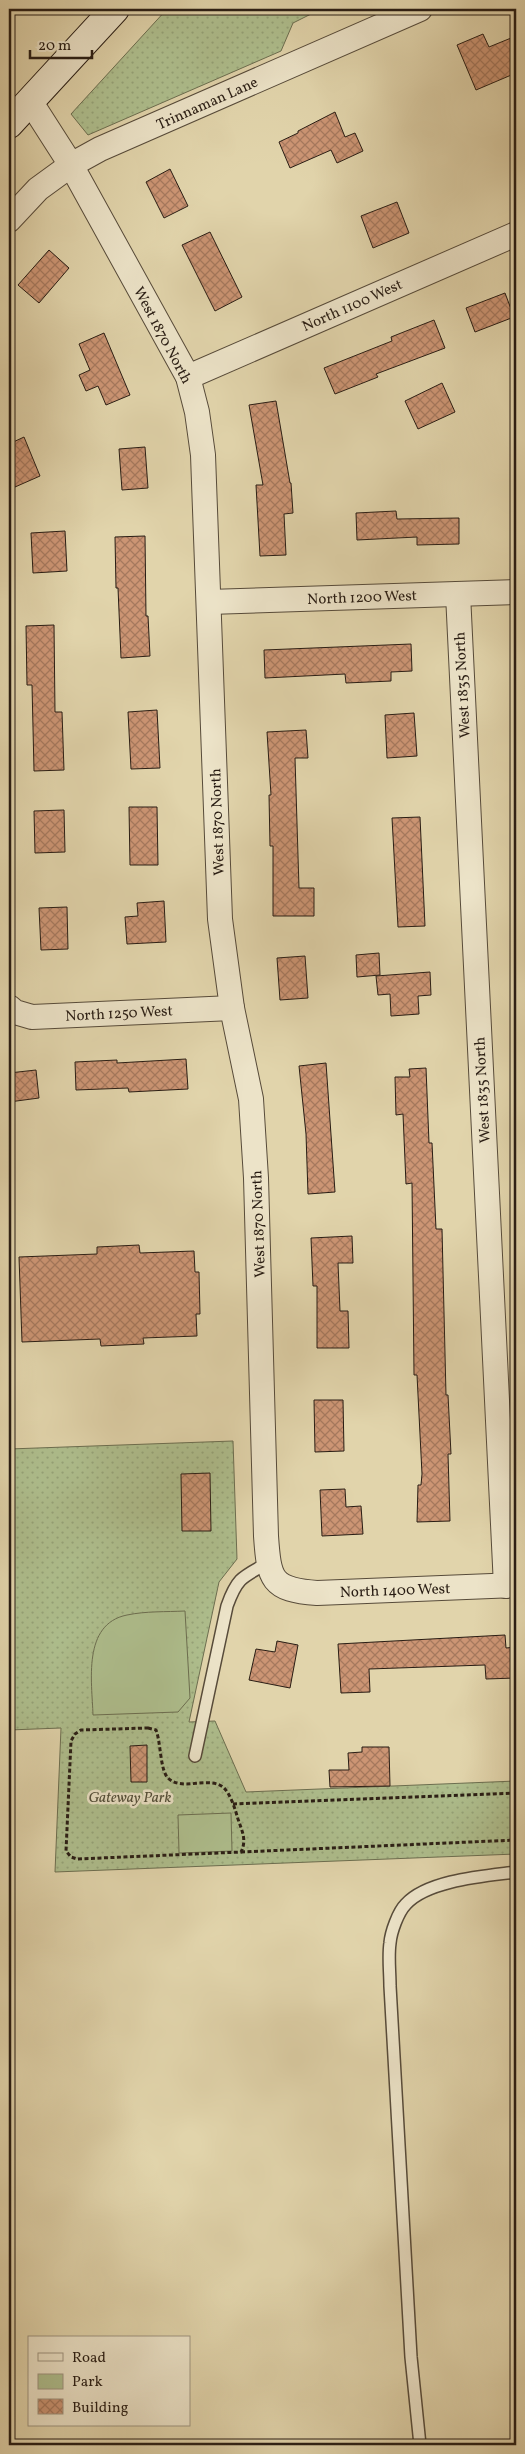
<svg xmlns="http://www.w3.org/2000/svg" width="525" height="2454" font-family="Vollkorn,serif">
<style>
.green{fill:url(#green-dots);stroke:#6c6e50}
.pitch{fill:#aebe8d;stroke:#6c6e50}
.building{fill:url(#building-cross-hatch);stroke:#291d14}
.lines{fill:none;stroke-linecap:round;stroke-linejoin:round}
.lane-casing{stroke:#574b3a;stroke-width:14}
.street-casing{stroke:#574b3a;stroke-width:26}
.secondary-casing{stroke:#291d14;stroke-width:30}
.path{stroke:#291d14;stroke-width:3;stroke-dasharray:4 2.5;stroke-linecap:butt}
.lane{stroke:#ece3c8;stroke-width:11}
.street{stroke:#ece3c8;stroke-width:24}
.secondary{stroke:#ece3c8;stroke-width:28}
.labels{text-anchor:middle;stroke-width:5;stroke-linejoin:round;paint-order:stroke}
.street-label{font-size:15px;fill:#291d14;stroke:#ece3c8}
.park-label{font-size:15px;font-style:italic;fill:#514d38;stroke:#ece3c8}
</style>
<defs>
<pattern id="green-dots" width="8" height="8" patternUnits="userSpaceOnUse" patternTransform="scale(1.25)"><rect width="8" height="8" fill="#aebe8d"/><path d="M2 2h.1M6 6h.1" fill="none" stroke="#96a379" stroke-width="1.8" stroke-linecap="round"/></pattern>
<pattern id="building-cross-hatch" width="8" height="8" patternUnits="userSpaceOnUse" patternTransform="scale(1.25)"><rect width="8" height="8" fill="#cc9574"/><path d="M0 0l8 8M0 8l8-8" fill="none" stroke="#a6795e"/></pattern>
</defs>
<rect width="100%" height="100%" fill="#e1d4ab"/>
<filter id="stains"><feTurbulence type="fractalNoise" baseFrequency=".004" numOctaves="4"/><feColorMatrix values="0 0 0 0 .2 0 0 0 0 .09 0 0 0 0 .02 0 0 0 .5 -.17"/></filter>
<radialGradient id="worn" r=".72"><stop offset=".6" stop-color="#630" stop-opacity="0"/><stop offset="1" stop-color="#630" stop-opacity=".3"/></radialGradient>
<g class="green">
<path d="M167,9H321L293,23L281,51L88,135L71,114Z"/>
<path d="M233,1441L237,1559L219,1582L189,1722L215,1721L246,1792L516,1781V1854L55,1872L61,1728L9,1730V1449Z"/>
</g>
<g class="pitch">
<path d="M185,1611L190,1698L178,1712L93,1715C92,1682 82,1624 127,1615C146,1611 166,1612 185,1611Z"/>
<path d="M231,1813L232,1851L179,1853L178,1815Z"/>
</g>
<g class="building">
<path d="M483,34L489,47L516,36V73L476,90L457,45Z"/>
<path d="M335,112L345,137L355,133L363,151L337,163L331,150L290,168L279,142L298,133V131Z"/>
<path d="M170,169L188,206L164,218L146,182Z"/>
<path d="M397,202L409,233L373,248L361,216Z"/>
<path d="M210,232L242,297L215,311L182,245Z"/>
<path d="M49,250L69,268L39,303L18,285Z"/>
<path d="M505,293L514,317L475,332L466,308Z"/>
<path d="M434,320L445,348L376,374L378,377L335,394L324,368L392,341L391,337Z"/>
<path d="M104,333L130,395L106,405L98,386L86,391L79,375L90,370L79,344Z"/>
<path d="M442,383L455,412L418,429L405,401Z"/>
<path d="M276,401L290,483H291L293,513L284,514L286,555L260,556L256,485H263L249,405Z"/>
<path d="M24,437L40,476L15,487L9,473V444Z"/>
<path d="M145,447L148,488L122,490L119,449Z"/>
<path d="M396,511L397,519L459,518V544L417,545V537L357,540L356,513Z"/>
<path d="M65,531L67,571L33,573L31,533Z"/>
<path d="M145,536L146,616H148L150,656L121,658L118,588H116L115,537Z"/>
<path d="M54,625L55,712H62L64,770L34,771L32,685H27L26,626Z"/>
<path d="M411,644L412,671L391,672V681L346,683L345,674L265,678L264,650Z"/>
<path d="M157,710L160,768L131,769L128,712Z"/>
<path d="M414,713L417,756L387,758L385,715Z"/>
<path d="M306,730L308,758H295L299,888H314V916H273V846H270L269,795H271L267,732Z"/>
<path d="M129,807H157L158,865H130Z"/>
<path d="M64,810L65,852L35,853L34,811Z"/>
<path d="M420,817L425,926L398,927L392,818Z"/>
<path d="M164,901L166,942L127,944L125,917L138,916L137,903Z"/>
<path d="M67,907L68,949L41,950L39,908Z"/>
<path d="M379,953L380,975L357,977L356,955Z"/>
<path d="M305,956L308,998L280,1000L277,958Z"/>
<path d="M430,972L431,995L418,996L419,1014L391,1016L390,994L378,995L376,976Z"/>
<path d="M186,1059L188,1089L129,1092L128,1088L76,1090L75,1062L117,1060V1063Z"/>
<path d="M326,1063L335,1192L308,1194L306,1134L299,1066Z"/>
<path d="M426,1068L429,1143H432L436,1229H442L446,1395H448L451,1454H448L450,1521L417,1522L418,1485H421L422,1474L417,1375H414L412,1183L406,1184L403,1114L396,1115L395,1077H410L409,1069Z"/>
<path d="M36,1070L39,1098L9,1102V1073Z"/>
<path d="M352,1236L353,1263H338L340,1311H348L349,1348H317V1286H313L311,1238Z"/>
<path d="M139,1245L140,1253L194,1251L195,1272H199L200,1314H196L197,1336L143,1338L144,1344L101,1346L100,1339L22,1342L19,1257L97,1254V1247Z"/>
<path d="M314,1400H343L344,1451L315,1452Z"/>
<path d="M210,1473L211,1531H182L181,1474Z"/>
<path d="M345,1489L346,1507L361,1506L363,1534L322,1536L320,1490Z"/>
<path d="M505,1635L506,1648L516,1647V1678L486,1679L485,1665L369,1669L370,1692L341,1693L338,1644Z"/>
<path d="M277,1641L298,1645L290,1688L249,1680L256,1649L275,1652Z"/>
<path d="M147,1745V1782H131L130,1746Z"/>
<path d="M362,1747H389L390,1786L330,1787L329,1770H349L348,1753L362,1752Z"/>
</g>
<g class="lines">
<defs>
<g id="lane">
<path d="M195,1756L227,1606C237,1578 242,1577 268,1563"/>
<path d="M420,2445L411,2357L390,1986C390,1972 388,1957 390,1943C391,1932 398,1912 406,1904C428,1880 485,1876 516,1872"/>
</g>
<g id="street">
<path d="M30,101L71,165L188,377L197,412L203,455L220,919L232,1008L251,1099L256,1178L266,1536C269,1579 271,1590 317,1593L516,1585"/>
<path d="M9,220L38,189L71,165L100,149L420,9"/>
<path d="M188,377L516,234"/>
<path d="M458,594L506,1586"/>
<path d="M209,602L516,592"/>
<path d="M9,1007L15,1012L32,1017L232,1008"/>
</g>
<path id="secondary" d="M9,124L115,9"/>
</defs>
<use href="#lane" class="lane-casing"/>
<use href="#street" class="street-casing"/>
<use href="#secondary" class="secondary-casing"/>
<g class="path">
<path d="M148,1728L156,1730C161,1743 160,1770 168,1778C182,1792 210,1775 224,1788C231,1795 235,1809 238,1819C242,1831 247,1840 241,1852L77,1859L71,1857L66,1851L71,1741L75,1734L81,1730Z"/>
<path d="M233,1804L516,1793"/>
<path d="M241,1852L516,1840"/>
</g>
<use href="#lane" class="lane"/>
<use href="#street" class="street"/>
<use href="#secondary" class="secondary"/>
</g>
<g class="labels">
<g class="street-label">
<text transform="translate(207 103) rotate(-24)" y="5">Trinnaman Lane</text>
<text transform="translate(352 305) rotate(-24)" y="5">North 1100 West</text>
<text transform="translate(163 335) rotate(62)" y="5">West 1870 North</text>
<text transform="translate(362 597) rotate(-2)" y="5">North 1200 West</text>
<text transform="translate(462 685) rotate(-93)" y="5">West 1835 North</text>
<text transform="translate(217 822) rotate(-92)" y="5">West 1870 North</text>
<text transform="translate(119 1013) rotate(-3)" y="5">North 1250 West</text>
<text transform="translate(482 1090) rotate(-93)" y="5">West 1835 North</text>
<text transform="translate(258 1224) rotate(-92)" y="5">West 1870 North</text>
<text transform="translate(395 1590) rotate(-2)" y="5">North 1400 West</text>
</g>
<g class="park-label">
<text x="130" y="1802">Gateway Park</text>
</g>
</g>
<rect width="525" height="2454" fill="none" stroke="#e1d4ab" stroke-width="30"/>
<rect x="10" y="10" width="505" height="2434" fill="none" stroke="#291d14" stroke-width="2.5"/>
<rect x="15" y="15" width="495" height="2424" fill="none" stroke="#291d14"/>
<rect x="28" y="2336" width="162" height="90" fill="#ece3c8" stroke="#9e9480"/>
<rect x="38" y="2353" width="25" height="8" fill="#ece3c8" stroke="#9e9480"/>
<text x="72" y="2362" font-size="15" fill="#291d14">Road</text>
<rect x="38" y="2374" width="25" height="15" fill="#aebe8d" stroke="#9e9480"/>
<text x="72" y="2386" font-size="15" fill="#291d14">Park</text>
<rect x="38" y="2399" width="25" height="15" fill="url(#building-cross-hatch)" stroke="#9e9480"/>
<text x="72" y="2412" font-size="15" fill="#291d14">Building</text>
<path d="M30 50v8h62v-8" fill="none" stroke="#291d14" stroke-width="2.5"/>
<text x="38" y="50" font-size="15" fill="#291d14" stroke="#ece3c8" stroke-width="4" paint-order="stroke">20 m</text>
<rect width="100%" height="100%" filter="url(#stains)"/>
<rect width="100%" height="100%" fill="url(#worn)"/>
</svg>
